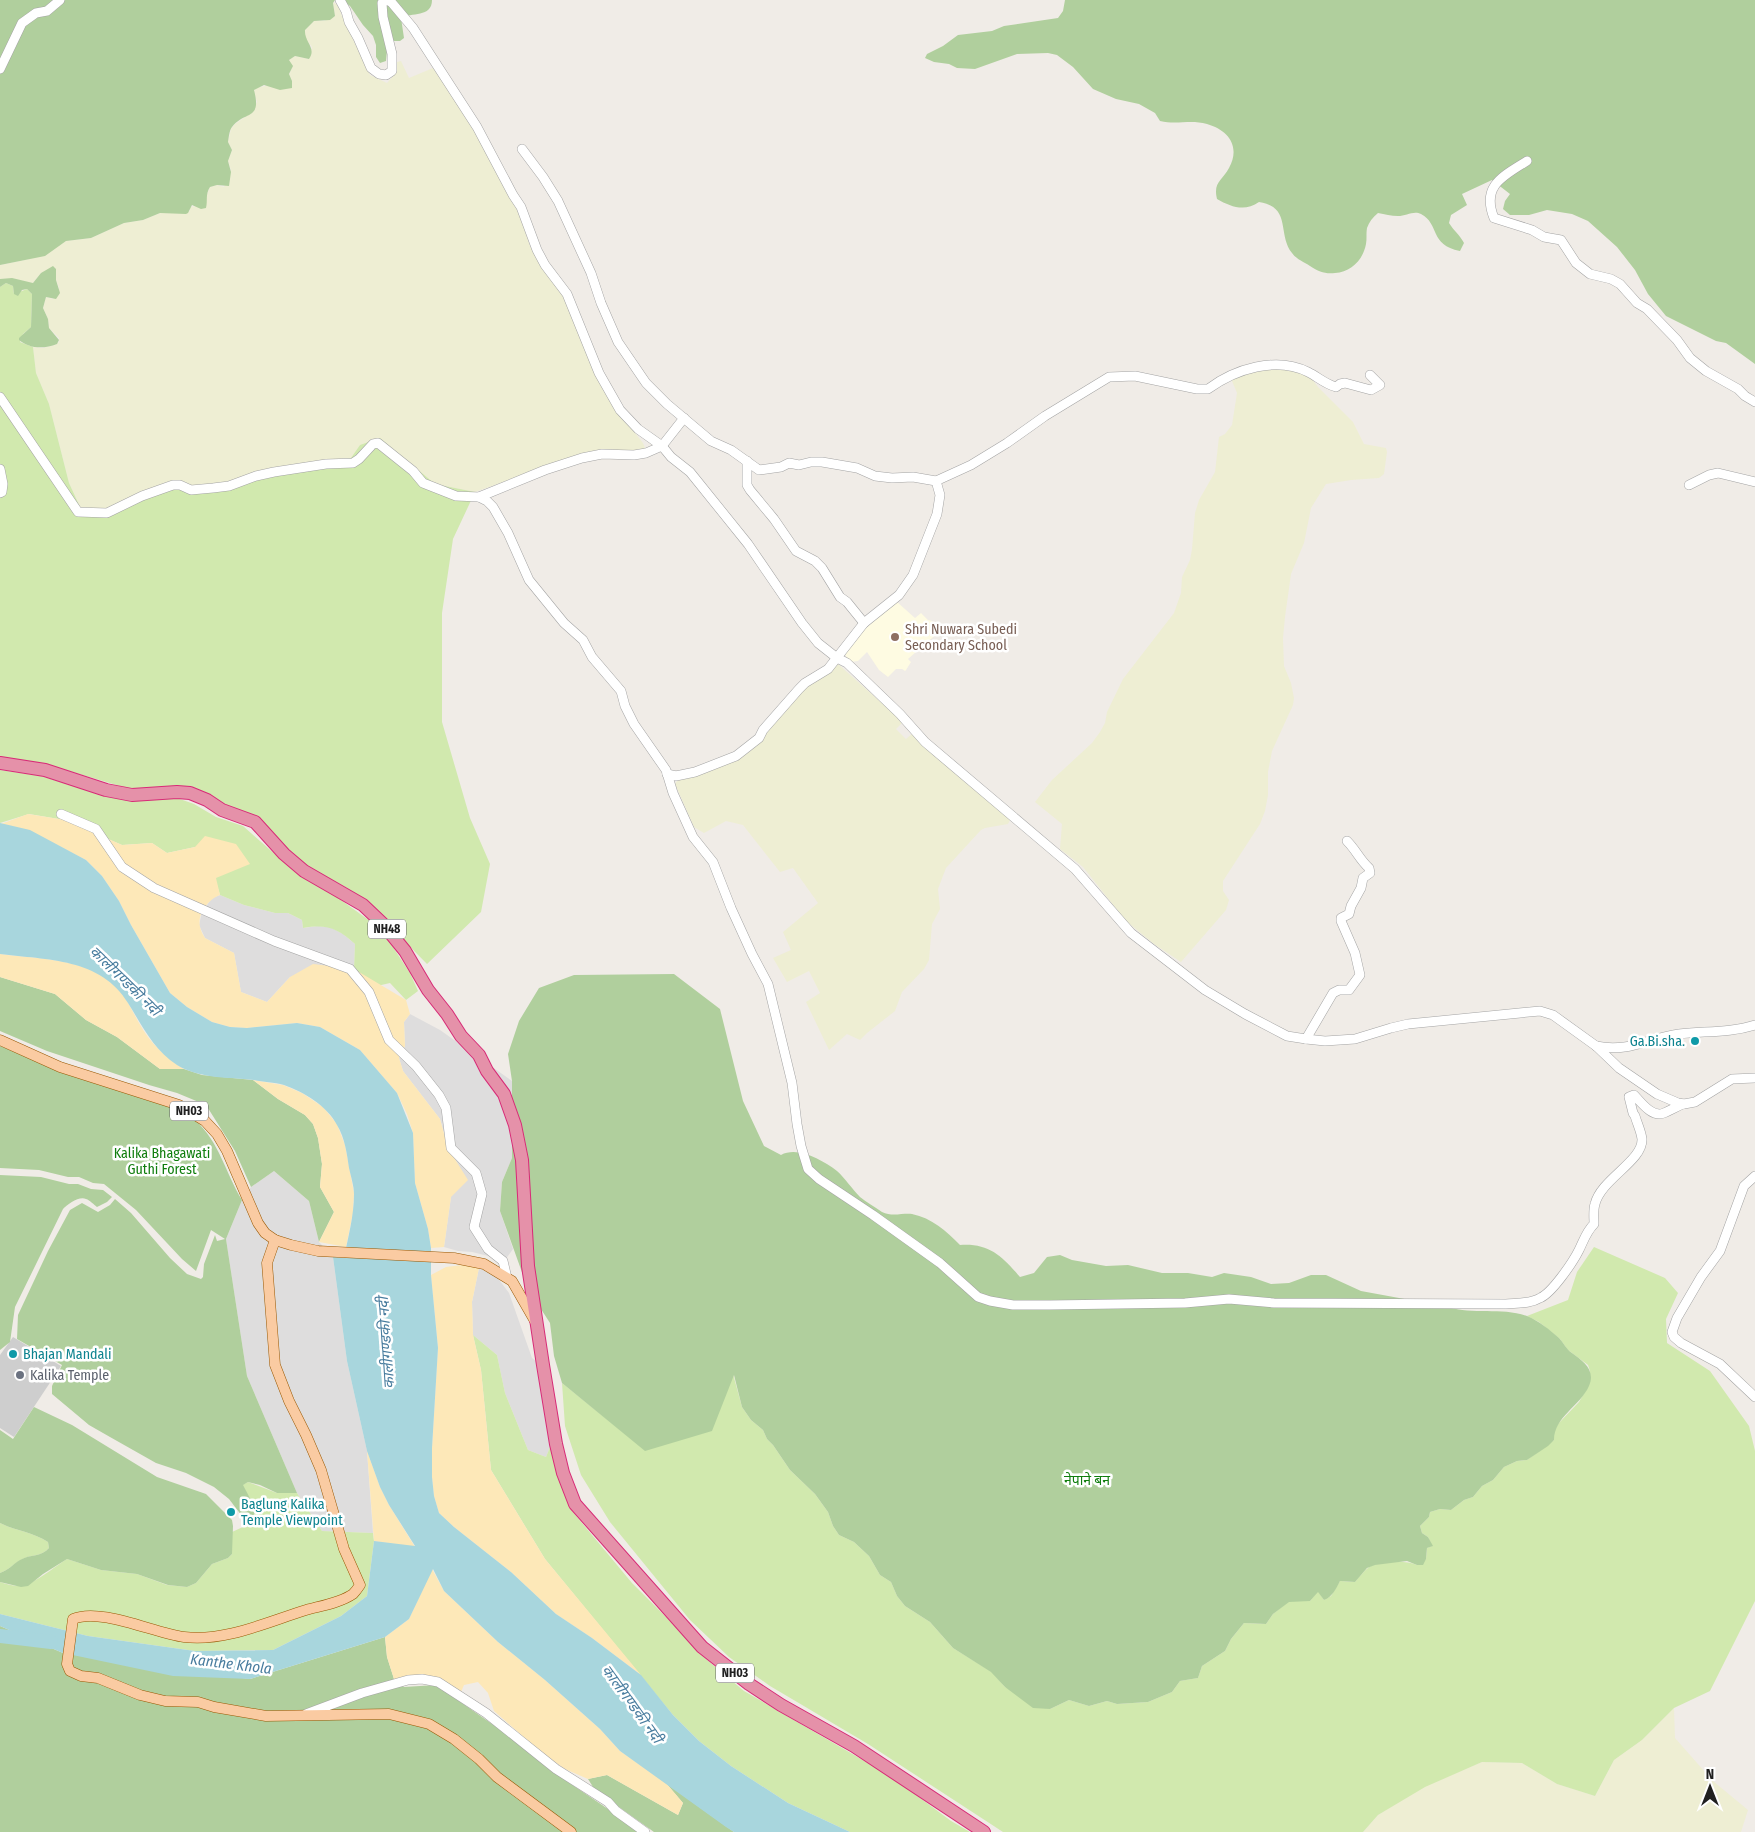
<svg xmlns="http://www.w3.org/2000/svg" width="1755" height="1832" font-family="'Fira Sans Condensed','Noto Sans Devanagari',sans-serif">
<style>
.residential{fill:#dedddd}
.education{fill:#fefbe2}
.religious{fill:#cecece}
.farmland{fill:#eeeed3}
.grass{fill:#d1e9ae}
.forest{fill:#b0cf9d}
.sand{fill:#fde8b8}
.water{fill:#a8d6dd}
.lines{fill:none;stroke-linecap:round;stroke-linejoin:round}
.river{stroke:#a8d6dd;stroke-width:14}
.minor-casing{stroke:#a4a4a4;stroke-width:10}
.major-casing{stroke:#995803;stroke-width:11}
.highway-casing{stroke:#d72b77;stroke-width:14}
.minor{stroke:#fff;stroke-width:9}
.major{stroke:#facba2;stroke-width:10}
.highway{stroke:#e591a9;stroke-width:12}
.education-dot{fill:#8d6e63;stroke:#fff;stroke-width:2}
.culture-dot{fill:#0f9aa8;stroke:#fff;stroke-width:2}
.worship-dot{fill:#6b7280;stroke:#fff;stroke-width:2}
.labels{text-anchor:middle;stroke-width:5;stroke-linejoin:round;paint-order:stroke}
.shield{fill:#fff;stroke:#636363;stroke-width:1}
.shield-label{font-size:12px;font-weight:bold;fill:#202020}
.education-label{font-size:14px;fill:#785e54;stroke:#fff;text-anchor:start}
.culture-label{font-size:14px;fill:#0d838f;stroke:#fff;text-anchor:start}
.park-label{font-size:14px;fill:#107e0e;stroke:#fff}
.worship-label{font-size:14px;fill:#5b616d;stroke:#fff;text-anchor:start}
.water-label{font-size:15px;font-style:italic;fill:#487c9e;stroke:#fff}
</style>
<rect width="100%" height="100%" fill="#f0ece7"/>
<g class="residential">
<path d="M220,895L244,905L275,913H288L302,920L303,928L317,926L330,927L343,934L355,944L354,969L290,977L267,1002L241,992L234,953L205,938L199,925L202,912L212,898Z"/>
<path d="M410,1014L440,1030L512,1081V1158L502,1182L500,1211L513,1249L505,1260L472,1252L458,1251L444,1247L451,1197L448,1148L440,1119L403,1071L399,1058L405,1046L404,1022Z"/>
<path d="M274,1171L309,1201L319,1242L333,1257L347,1361L367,1451L373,1533L322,1531L297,1493L247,1376L226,1239L242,1200L251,1187Z"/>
<path d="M479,1268L497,1277L509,1293L532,1358L540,1364L542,1378L540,1389L552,1442L546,1457L528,1450L505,1393L497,1355L473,1335L472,1302Z"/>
</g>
<path class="education" d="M896,601L915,618L921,613L928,620L932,621L940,631L908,659L911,662L906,670L905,671L902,669H896L888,677L879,670L867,652L858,661L849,662L844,652L850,643Z"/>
<path class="religious" d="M13,1337L61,1366L14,1437L0,1428V1355Z"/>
<g class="farmland">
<path d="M333,2L339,6L341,14L370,75L387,83L395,74L397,62L401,61L409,78L433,68L474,129L517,208L530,246L546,273L562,293L614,406L643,443L646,450L588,452L475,492L435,484L360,445L352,458L336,459L226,485L108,509H81L69,483L49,404L36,373L33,347L43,348L55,345L59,342V338L49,328L48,319L43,308L46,297L53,299L59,288L56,280V269L41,273L33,283L0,279V265L29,259L58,246L66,241L91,238L124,223L143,220L160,213H176L190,211V207L197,206L206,197L210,187L217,185L224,187L231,170L228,161L232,150L228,142L231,129L235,124L251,113L257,102L254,92L255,88L292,81L289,75L292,68L289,60L295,56L309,59L312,47L305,38V30L314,21H324L335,16Z"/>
<path d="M1264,369H1284L1309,375L1318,387L1353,422L1364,444L1386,448L1387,452L1384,474L1379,478L1351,480L1326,484L1311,508L1304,543L1291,574L1285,617L1283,638L1284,666L1291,683L1294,698L1293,705L1272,751L1268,772V795L1265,811L1260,824L1223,881V891L1229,900L1226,910L1181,962L1154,944L1126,921L1083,867L1060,849L1062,824L1035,802L1052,780L1092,743L1100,732L1105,723L1107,712L1123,679L1174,613L1181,593L1182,577L1190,560L1192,549L1195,513L1199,500L1215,472L1219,437L1225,434L1232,425L1237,393L1232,381L1234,377Z"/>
<path d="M838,664L894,714L902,723L896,729L906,739L913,733L953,772L1011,818L1008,824L985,828L981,830L946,868L938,889L940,909L932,924L929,960L924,969L902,992L895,1011L867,1033L860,1040L847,1034L829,1050L806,1002L820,993L809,971L787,982L773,958L791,950L783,932L818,903L793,868L780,872L743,825L726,821L704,833L694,827L675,784L679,778L740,758L753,749L762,739L767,731L802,690Z"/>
<path d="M1674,1708L1675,1738L1713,1781L1748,1810L1741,1832H1363L1378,1815L1425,1786L1482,1762L1522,1763L1557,1784L1595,1796L1614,1760L1642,1740Z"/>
</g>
<g class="grass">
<path d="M6,283L13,286L14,294L27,289L32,294L31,327L23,334L20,342L33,347L36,373L49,404L69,483L81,509H108L166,483L194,487L226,485L299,465L351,458L360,445L380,438L435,484L475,492L453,539L442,613V722L470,818L490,864L481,912L427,964L366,902L347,888L304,865L286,849L272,831L257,819L219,802L137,791L52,766L0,760V287Z"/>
<path d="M0,770L41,776L106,796L136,801L159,797L177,798L194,804L216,817L243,826L294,871L323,887L381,929L410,973L418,991L406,1000L390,983L377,986L354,969L355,944C337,928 327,924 303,928L302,920L288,913H275L244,905L220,895L215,878L195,847L167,853L152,843L122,845L65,820L29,814L0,823Z"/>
<path d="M1594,1247L1665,1278L1678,1293L1666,1319L1667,1343L1710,1371L1749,1426L1755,1451V1601L1710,1691L1674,1708L1642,1740L1614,1760L1595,1796L1557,1784L1522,1763L1482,1762L1425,1787L1378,1815L1363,1832H1003L868,1744L770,1686L729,1657L690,1620L610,1522L581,1475L565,1426L562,1383L645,1450L733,1374L742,1407L751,1420L763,1430L767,1439L773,1445L790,1470L815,1494L828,1512L833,1526L839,1535L854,1542L869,1556L880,1575L891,1582L897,1596L905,1606L930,1622L953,1648L992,1672L1005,1687L1050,1709L1069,1700L1089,1706L1107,1701L1117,1704L1148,1702L1172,1692L1180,1681L1198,1678L1202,1666L1225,1651L1231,1639L1244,1623L1266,1624L1273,1614L1289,1601H1310L1318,1591L1324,1600L1331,1596L1340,1581L1355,1582C1359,1577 1364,1571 1369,1567C1380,1561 1406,1560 1417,1565L1426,1559L1427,1548L1432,1546L1428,1537L1422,1533L1420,1526L1429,1517L1430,1512L1440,1509L1451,1510L1464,1500L1473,1497L1482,1486L1493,1480L1504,1467L1517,1461L1527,1460L1554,1440V1432L1558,1424L1579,1402L1589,1385L1590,1371L1588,1365L1568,1350L1560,1339L1539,1322L1527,1316L1568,1300L1577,1272Z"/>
<path d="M473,1335L497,1355L505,1393L528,1450L546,1457L552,1442L557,1474L572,1511L632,1583L668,1619L699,1653L744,1691L892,1777L951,1821L970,1832H850L788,1803L731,1766L699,1741L673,1715L545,1559L491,1470L481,1370Z"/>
<path d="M248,1482L277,1493H297L322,1531L373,1533L374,1541L367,1596L341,1616L273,1650L195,1651L88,1636L0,1614V1582C6,1584 13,1586 20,1586C30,1587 57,1565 67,1559L101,1570L137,1574L167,1585L187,1587L196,1583L212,1564L228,1558L232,1554V1532L256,1521L252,1502L242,1485Z"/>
<path d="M0,1523C16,1531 33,1532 48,1542L49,1548C42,1557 30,1554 21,1560C12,1565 10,1569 0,1573Z"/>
</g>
<g class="forest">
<path d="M0,0H335L333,3L335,16L330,20L314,21L305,30C304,42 317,48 309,59L295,56L289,60L293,66L289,74L292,81V88L280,90L264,85L254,90C262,121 245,110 232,127C229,131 229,137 228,142L232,150L228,161L231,172L229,186L217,185L210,187C205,195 208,200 206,208L201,209L192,205L188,213L186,214L160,213L143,220L124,223L91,238L66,241L45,256L0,265Z"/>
<path d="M342,0H432C432,18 411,12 401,18L404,38L400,41H391L387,50L386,61L380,63L376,57V45L373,36L363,25L350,6Z"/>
<path d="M1065,0H1755V364L1726,343L1716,341L1666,316L1648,294L1635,270L1617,247L1588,221L1572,214L1547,210L1529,215H1510L1503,209L1505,201L1510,194L1492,180L1462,194L1467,205L1451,215L1449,223C1454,231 1460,235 1464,243L1460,251C1429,245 1440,224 1421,214C1414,210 1406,216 1398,216C1391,216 1385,214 1378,213C1373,217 1369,222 1367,228C1366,234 1367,239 1366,244C1363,260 1351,272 1335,273C1325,274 1319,272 1310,266C1304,262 1296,259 1292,253C1277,234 1292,207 1259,202C1245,212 1231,207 1217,199C1213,182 1222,181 1229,168C1241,146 1228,130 1207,124C1190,119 1178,125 1160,121L1155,113L1139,104L1116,99L1093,89L1073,67L1057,55L1048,53L1017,54L975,69L957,68L949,64L934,62L925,58L927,54L943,46L958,35L992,31L1004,26L1058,18L1063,11Z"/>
<path d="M53,266L56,269V280L60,293L56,299L46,297L43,308L48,319L49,328L59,340L57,344C44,349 30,349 19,340V338L31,327L32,294L27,289L22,290L18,296L14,294L13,286L6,283L0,287V279L12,278L33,283L41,273Z"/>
<path d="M674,974L720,1009L743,1101L764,1146L781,1155C798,1146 822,1160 837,1171C845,1178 852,1189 860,1197C866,1202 875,1207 882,1212C892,1217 902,1213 912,1214C932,1218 946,1231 960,1245C989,1243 1002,1256 1020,1277L1034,1273L1047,1257L1060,1255L1072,1260L1106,1266L1128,1265L1162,1273H1188L1212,1277L1224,1273L1251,1277L1271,1284L1289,1283L1311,1275H1326L1361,1291L1448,1307C1473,1315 1502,1307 1527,1316C1539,1321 1550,1330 1559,1338C1564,1343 1566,1349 1572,1353C1583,1361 1596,1370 1589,1386C1580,1406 1554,1417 1554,1440L1548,1446L1527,1460L1517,1461L1504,1467L1493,1480L1482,1486L1473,1497L1464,1500L1451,1510L1440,1509L1430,1512L1429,1517L1420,1526L1422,1533L1428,1537L1433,1546L1427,1548L1426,1559L1423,1565H1417L1407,1561L1375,1565L1367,1568L1355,1582L1340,1581C1336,1589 1332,1597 1324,1600L1318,1592L1310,1601L1289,1602L1273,1614L1266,1624L1244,1623L1231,1639L1225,1651L1202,1666L1198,1678L1180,1681L1172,1692L1148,1702L1117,1704L1107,1701L1089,1706L1069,1700L1050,1709L1033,1708L1005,1687L991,1672L953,1648L930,1622L905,1606L897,1596L891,1582L880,1575L869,1556L854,1542L839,1535L833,1526L828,1512L815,1494L790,1470L773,1445L767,1439L763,1430L751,1420L742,1407L734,1375L712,1431L645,1451L562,1383L554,1356L550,1323L528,1289L500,1211L502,1182L512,1158V1081L508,1054L519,1021L539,988L574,975Z"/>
<path d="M0,977L55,994L86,1020L117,1037L160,1069H184L202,1075L253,1080L278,1099L305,1115L313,1124L318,1138L322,1164L320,1187L334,1212L319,1242L309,1201L274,1171L251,1187L235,1151L206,1105L177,1093L149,1085L47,1051L0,1031Z"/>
<path d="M0,1046L30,1058L172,1107C179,1111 189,1114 195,1120C219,1141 226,1174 242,1200L226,1239L247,1376L297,1493H277L260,1485L248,1482L243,1485L252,1502L256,1522L246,1515L242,1516L229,1499L214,1487L186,1473L156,1463L110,1437L89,1425L52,1394V1386L62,1365L17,1339L18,1315L48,1251L70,1210L82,1203L98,1212L110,1205L115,1199L131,1213L170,1258L187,1274L201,1279L203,1277L204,1264L215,1235L217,1241L225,1239L211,1230L196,1271L182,1259L136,1210L104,1184L93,1183L79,1177H68L39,1170L0,1168Z"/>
<path d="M0,1175L41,1177L69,1184H78L91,1189L103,1190L112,1197L107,1202L97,1207C94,1205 90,1200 86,1199C79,1196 68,1204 63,1209L15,1307L10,1342L0,1350Z"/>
<path d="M34,1407L72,1425L157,1477L206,1494L232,1520L233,1526L232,1554L228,1558L212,1564L196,1583L187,1587L168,1585L137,1574L101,1570L67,1559L43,1574L28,1586L21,1587L0,1582V1573C10,1569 12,1565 20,1560C30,1554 42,1557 49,1548L48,1542C33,1532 16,1531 0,1523V1430L13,1439Z"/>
<path d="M0,1626L63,1653L250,1679L385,1637L387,1657L394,1679L404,1687L436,1685L512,1738L568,1782L642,1832H0Z"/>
<path d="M607,1775L678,1815L683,1803L666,1783L734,1832H654L595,1790L588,1779Z"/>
</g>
<g class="sand">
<path d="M28,814L65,820L122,845L152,843L167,853L195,847L205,836L236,844L250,864L216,878L220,895C209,899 197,913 200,927C201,931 203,935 205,938L234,953L241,992L267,1002L290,977L313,964L354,969L406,1000L410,1014L404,1022L405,1046L399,1058L403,1071L440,1119L448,1148L468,1180L451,1197L444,1247L431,1248L428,1229L415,1183L413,1133L407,1114L397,1093L360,1050L320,1027L297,1023L247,1028L230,1027L212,1022L187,1007L170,993L131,925L119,901L102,876L86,860L30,831L1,824Z"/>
<path d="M0,954C38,959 88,958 117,987C126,996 132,1011 139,1023C150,1043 165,1057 184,1069H160L117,1037L86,1020L55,994L0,977Z"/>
<path d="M253,1080L283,1085L302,1093L323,1107L337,1124L345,1145L354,1193L353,1213L346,1247L319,1242L334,1212L320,1187L322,1164L318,1138L313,1124L305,1115L278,1099Z"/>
<path d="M462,1265L479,1268L472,1302L473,1335L481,1370L491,1470L545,1559L641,1675L592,1638L556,1614L511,1572L454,1527L439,1513L434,1496L432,1477V1448L438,1348L431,1275L446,1267Z"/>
<path d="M367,1451L380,1487L389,1505L415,1547L374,1541Z"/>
<path d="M432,1569L444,1591L498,1642L545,1680L600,1729L620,1751L666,1783L683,1803L678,1815L607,1775L588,1779L565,1769L542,1753L494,1711L488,1693L478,1682L464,1685L461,1692L439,1680L403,1677L394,1679L387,1657L385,1637L409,1619Z"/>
</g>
<path class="water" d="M0,823L30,830L86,860L102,876L119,901L131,925L170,993L187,1007L212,1022L230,1027L247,1028L297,1023L320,1027L360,1050L397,1093L413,1133L415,1183L428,1229L431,1248V1275L438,1348L432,1448V1477L434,1496L439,1513L454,1527L511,1572L556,1614L592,1638L641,1675L673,1715L699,1741L731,1766L788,1803L850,1832H734L726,1827L620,1751L600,1729L545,1680L498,1642L444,1591L433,1569L409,1619L385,1637L250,1679L173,1676L63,1653L0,1626V1614L88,1636L195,1651L273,1650L341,1616L367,1596L374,1541L415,1546L389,1505L380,1487L367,1451L347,1361L333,1257L344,1258C348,1237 354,1216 354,1194C354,1186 351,1177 349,1168C347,1154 345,1138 337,1125C327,1106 304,1092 284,1085C274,1082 263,1082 254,1080C228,1077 200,1079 177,1065C153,1049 143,1027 128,1003C101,958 47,960 0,954Z"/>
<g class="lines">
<path class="river" d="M0,1636L51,1642"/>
<defs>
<g id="minor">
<path d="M340,0L346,11L349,22L358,38L371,68L379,74L386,75L392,71V54L383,17L382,3L387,0L392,3L413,28L477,127L513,195L521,207L537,250L545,265L567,294L599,373L620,410L638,429L662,446L671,457L690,472L748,544L802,623L818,643L837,658L847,663L900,714L925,742L1075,869L1131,933L1205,990L1245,1014L1287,1036L1306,1039L1325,1041L1355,1039L1391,1028L1408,1024L1540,1011L1553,1015L1596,1046L1619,1068L1657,1094L1678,1103L1684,1104L1695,1102L1732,1079L1755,1078"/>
<path d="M0,69L22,23L36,13L47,11L60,0"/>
<path d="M522,149L543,177L558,201L591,273L601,303L618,342L646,383L667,404L711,441L731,450L759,470L781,467L789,463L799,465L811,462H822L857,468L875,476L892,478L913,477L936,481"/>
<path d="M1527,161C1503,176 1481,186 1494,218L1532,230L1544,237L1561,240L1576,263L1590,274L1611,279L1620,284L1637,303L1647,309L1677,340L1690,358L1706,371L1738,389L1745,396L1755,402"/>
<path d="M0,397L78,512L107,513L142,496L173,485H180L191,490L213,488L229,486L256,476L274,472L326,464L353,463L359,459L373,444L378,443L413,471L423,483L456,496L479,497L545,470L582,458L602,454L634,455L646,453L662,446L684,418"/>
<path d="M747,461V485L750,490L774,519L796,551L815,561L822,568L840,597L847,602L864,623"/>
<path d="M0,469L3,484L2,492L0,493"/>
<path d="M1689,485L1709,475L1718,473L1755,482"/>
<path d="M479,497L487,501L493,507L508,533L529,580L564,623L583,640L592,657L621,691L625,706L634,724L666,770L673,793L693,837L713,862L731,908L752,954L768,984L792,1083L797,1124L801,1146L808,1169L819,1179L873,1215L940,1263L978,1297L990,1301L1013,1305H1050L1185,1303L1229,1299L1274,1303L1506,1304C1517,1303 1530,1304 1540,1298C1552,1293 1573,1262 1579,1250C1584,1240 1586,1232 1594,1224C1594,1217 1593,1210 1595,1204C1601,1179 1643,1161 1642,1139C1641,1131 1637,1123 1635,1116L1633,1113L1629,1097L1634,1095C1641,1102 1652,1118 1664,1113C1671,1110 1676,1107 1683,1104"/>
<path d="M667,774L676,776L695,772L736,756L759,738L763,730L799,689L805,683L828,669L864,623L899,595L913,575L937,514L940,495L936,481L971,465L1007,443L1045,416L1109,377L1135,376L1197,389H1208C1235,369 1276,356 1308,372C1318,377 1325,384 1336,387L1340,384L1345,383L1371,390L1380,385L1370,375"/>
<path d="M61,814L96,829L122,867L154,888L274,941L350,969L369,992L389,1040L416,1066L439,1095L446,1108L451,1148L476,1173L482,1194L474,1227L488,1249L503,1261L507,1278"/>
<path d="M1306,1039L1333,993L1339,990H1349L1360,975L1355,953L1341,921V918L1349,914L1351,906L1361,888L1363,878L1370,873L1369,868C1360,860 1356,850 1347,841"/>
<path d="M1596,1046C1628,1053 1649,1038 1679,1034C1704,1031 1730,1033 1755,1025"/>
<path d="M1755,1176L1744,1186L1720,1251L1701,1277L1677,1318L1672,1332L1674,1337L1681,1343L1720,1364L1755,1397"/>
<path d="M306,1714L362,1693L408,1680L422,1679L438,1682L486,1713L556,1769L608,1802L616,1811L645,1832"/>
</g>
<g id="major">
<path d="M0,1040L60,1067L179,1105L205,1121L217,1134L227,1151L258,1223L265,1233L275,1240L291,1245L318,1251L454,1258L484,1264L512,1281L535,1321"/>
<path d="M275,1240L267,1263L275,1365L289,1401L306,1435L321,1470L344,1549L360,1585C358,1588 355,1592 353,1594C340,1603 320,1606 306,1610C267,1622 225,1642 184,1637C154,1633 100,1607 73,1619L67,1664L70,1671L81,1676L98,1678L140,1695L165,1701L198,1702L214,1707L266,1716L389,1714L429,1724L454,1739L479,1759L497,1777L571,1832"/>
</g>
<path id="highway" d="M0,763L45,770L106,790L132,795L177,792L190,793L207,800L222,810L255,822L284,854L304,871L363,905L383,924L405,951L428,990L447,1014L461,1036L479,1055L487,1071L504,1094L515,1125L522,1160L528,1266L543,1365L556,1444L563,1473L575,1504L702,1647L749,1684L781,1705L854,1746L984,1832"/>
</defs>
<use href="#minor" class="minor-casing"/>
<use href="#major" class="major-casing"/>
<use href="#highway" class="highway-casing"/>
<use href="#minor" class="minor"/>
<use href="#major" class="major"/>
<use href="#highway" class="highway"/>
</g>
<circle class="education-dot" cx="895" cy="637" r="5"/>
<g class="culture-dot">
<circle cx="1695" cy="1041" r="5"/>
<circle cx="13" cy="1354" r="5"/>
<circle cx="231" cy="1512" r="5"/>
</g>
<circle class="worship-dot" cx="20" cy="1375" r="5"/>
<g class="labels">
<g class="shield">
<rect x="368" y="919.5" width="38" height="19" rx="4"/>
<rect x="170" y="1101.5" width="38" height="19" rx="4"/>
<rect x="716" y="1663.5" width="38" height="19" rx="4"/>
</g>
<g class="shield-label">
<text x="387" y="933">NH48</text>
<text x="189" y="1115">NH03</text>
<text x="735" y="1677">NH03</text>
</g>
<g class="education-label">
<text x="905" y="634">Shri Nuwara Subedi<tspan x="905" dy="16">Secondary School</tspan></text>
</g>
<g class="culture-label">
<text x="1685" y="1046" text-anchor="end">Ga.Bi.sha.</text>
<text x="23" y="1359">Bhajan Mandali</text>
<text x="241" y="1509">Baglung Kalika<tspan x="241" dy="16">Temple Viewpoint</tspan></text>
</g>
<g class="park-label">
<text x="162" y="1158">Kalika Bhagawati<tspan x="162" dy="16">Guthi Forest</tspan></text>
<text x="1087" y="1485">नेपाने बन</text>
</g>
<g class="worship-label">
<text x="30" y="1380">Kalika Temple</text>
</g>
<g class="water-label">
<text transform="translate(125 981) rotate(44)" y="5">कालीगण्डकी नदी</text>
<text transform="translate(386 1343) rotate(-94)" y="5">कालीगण्डकी नदी</text>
<text transform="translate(231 1664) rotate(7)" y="5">Kanthe Khola</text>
<text transform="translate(632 1704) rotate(54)" y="5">कालीगण्डकी नदी</text>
</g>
</g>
<g transform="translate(1710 1787)" stroke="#ffffff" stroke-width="4" paint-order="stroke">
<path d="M0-4L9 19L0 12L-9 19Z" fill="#202020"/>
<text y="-8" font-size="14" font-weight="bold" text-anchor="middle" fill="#202020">N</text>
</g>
</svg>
